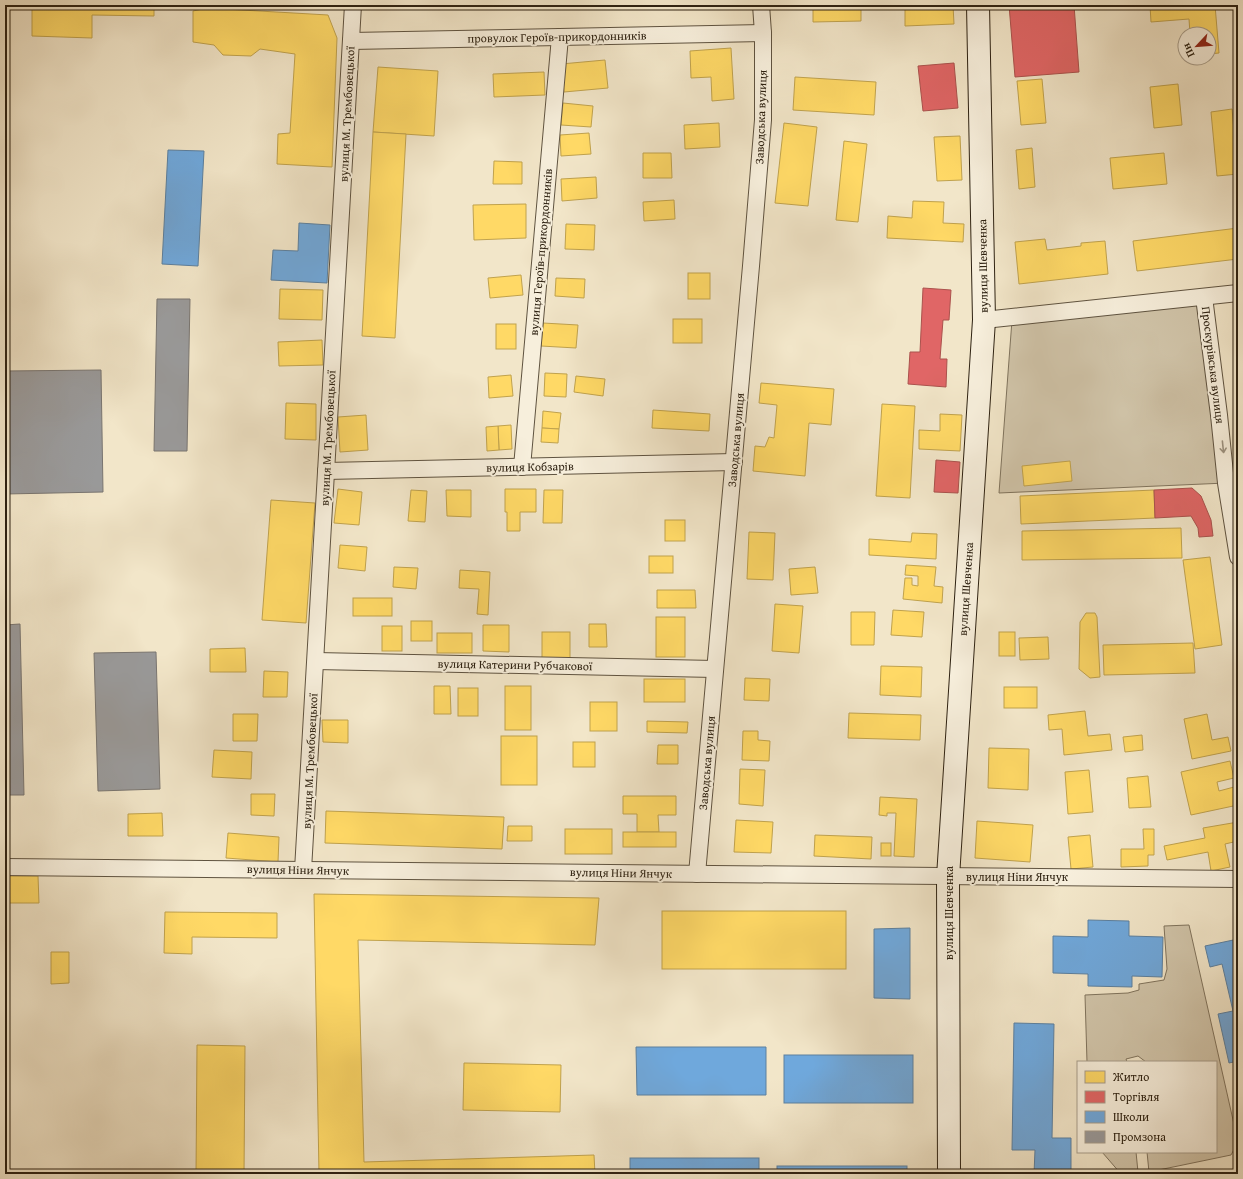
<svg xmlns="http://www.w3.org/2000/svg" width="1243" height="1179" font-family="'Gentium Book Plus',serif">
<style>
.green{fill:#d1c5aa;stroke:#80745e}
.homes{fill:#ffd966;stroke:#c0a24d}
.shops{fill:#e06666;stroke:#ab524d}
.schools{fill:#6fa8dc;stroke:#5c809f}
.industry{fill:#999;stroke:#797570}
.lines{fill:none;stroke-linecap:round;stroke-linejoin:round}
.street-casing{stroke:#5f5340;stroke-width:18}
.secondary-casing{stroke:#2e2212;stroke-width:24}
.street{stroke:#f7efdc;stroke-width:16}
.secondary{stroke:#f7efdc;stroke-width:22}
.oneway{stroke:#9d9381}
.labels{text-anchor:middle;stroke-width:4;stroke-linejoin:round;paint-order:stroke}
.street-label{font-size:12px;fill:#2e2212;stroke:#f7efdc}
</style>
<rect width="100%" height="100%" fill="#f2e6c9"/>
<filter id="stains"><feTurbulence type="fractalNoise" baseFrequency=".005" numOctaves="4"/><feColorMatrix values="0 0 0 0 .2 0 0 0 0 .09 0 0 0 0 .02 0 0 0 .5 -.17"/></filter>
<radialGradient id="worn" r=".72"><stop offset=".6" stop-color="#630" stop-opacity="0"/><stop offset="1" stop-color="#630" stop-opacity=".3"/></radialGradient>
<g class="green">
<path d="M1204,297L1226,483L999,493L1012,320Z"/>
<path d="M1189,925L1238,1142L1231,1155L1149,1172L1147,1152H1216V1062H1146L1138,1056L1126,1059L1127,1062H1087L1085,995L1128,993L1139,990V984L1164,980L1167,969L1164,926Z"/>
<path d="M1102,1152H1136L1138,1172L1121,1174Z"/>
</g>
<g class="homes">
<path d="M89,5H154V16L92,15V38L32,36V6L89,7Z"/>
<path d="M813,5H861V21L813,22Z"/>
<path d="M905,5H953L954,24L905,26Z"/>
<path d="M1150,5H1215L1219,53L1209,54V34H1190L1189,19L1151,22Z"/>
<path d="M207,8L328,15L337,38L332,167L277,164L278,134L290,133L295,54L260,49L251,56L223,55L214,45L193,42V11Z"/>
<path d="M731,48L734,99L712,101L711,77L691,78L690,51Z"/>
<path d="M605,60L608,88L564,92L561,64Z"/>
<path d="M378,67L438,71L434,136L373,132Z"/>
<path d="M544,72L545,95L494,97L493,74Z"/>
<path d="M795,77L876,82L874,115L793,110Z"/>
<path d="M1042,79L1046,123L1021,125L1017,81Z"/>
<path d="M1178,84L1182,125L1154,128L1150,87Z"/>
<path d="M563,103L593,106L591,127L561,125Z"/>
<path d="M1232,109L1238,174L1217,176L1211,112Z"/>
<path d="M719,123L720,147L685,149L684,125Z"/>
<path d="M784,123L817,127L808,206L775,203Z"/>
<path d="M373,132L406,134L395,338L362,336Z"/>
<path d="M589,133L591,154L561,156L560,135Z"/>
<path d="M960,136L962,180L937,181L934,137Z"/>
<path d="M844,141L867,144L858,222L836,220Z"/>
<path d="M1032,148L1035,187L1019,189L1016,150Z"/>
<path d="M643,153H671L672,178H643Z"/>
<path d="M1164,153L1167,184L1113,189L1110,158Z"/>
<path d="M494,161L522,162V184H493Z"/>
<path d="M596,177L597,198L562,201L561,179Z"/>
<path d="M674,200L675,219L644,221L643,202Z"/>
<path d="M913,201L944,202L943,223L964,224L963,242L887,238L888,216L912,218Z"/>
<path d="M526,204V238L474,240L473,205Z"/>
<path d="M566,224L595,225L594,250L565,249Z"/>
<path d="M1238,228V259L1137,271L1133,241Z"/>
<path d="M1045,239L1047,250L1081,246V243L1105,241L1108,274L1019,284L1015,242Z"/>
<rect x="688" y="273" width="22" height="26"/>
<path d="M521,275L523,295L490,298L488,278Z"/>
<path d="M556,278L585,279L584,298L555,296Z"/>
<path d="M280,289L323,290L322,320L279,319Z"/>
<rect x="673" y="319" width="29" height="24"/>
<path d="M543,323L578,325L576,348L541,346Z"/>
<rect x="496" y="324" width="20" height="25"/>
<path d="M322,340L323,365L279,366L278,342Z"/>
<path d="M545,373L567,374L566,397L544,396Z"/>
<path d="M511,375L513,396L489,398L488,377Z"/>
<path d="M576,376L605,379L603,396L574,392Z"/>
<path d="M761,383L834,389L831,425L809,423L805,476L753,471L755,446L765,447L769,437L774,438L777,405L759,403Z"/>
<path d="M286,403L316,404V440L285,439Z"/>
<path d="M882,404L915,406L910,498L876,496Z"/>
<path d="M653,410L710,414L709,431L652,428Z"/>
<path d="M543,411L561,413L559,429L542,428Z"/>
<path d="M940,414L962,415L960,451L919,449V430L940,431Z"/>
<path d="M366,415L368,450L340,452L338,417Z"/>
<path d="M511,425L512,449L499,450L498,426Z"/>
<path d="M498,426L499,450L487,451L486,427Z"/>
<path d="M542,428L559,429L558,443L541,442Z"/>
<path d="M1070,461L1072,481L1024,486L1022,466Z"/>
<path d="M338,489L362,492L359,525L334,523Z"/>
<path d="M505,489H536V512H520V531H507V512H505Z"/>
<path d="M411,490L427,491L425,522L408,521Z"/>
<path d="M446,490H471V517L447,516Z"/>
<path d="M544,490H563L562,523H543Z"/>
<path d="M1154,490L1155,518L1021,524L1020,496Z"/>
<path d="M271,500L315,503L306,623L262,620Z"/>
<rect x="665" y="520" width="20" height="21"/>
<path d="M1181,528L1182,558L1022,560V531Z"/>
<path d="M749,532L775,533L773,580L747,579Z"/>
<path d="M912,533L937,534L936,559L869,555V539L911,542Z"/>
<path d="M340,545L367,547L365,571L338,568Z"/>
<rect x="649" y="556" width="24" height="17"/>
<path d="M1210,557L1222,645L1195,649L1183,560Z"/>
<path d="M906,565L936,567L934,586L943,587L942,603L903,599L905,578H912V585L918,586V576L905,575Z"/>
<path d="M394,567L418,568L416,589L393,587Z"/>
<path d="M815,567L818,593L791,595L789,569Z"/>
<path d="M460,570L490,572L488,615L477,614L479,589L459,588Z"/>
<path d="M657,590H695L696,608H657Z"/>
<rect x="353" y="598" width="39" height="18"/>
<path d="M775,604L803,606L799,653L772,651Z"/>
<path d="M893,610L924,612L922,637L891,635Z"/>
<path d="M851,612H875L874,645H851Z"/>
<path d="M1086,613H1095L1097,617L1100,677L1090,678L1079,669L1080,622Z"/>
<rect x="656" y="617" width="29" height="40"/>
<rect x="411" y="621" width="21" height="20"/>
<path d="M589,624H606L607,647H589Z"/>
<path d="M483,625H509V652L483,651Z"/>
<rect x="382" y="626" width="20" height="25"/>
<rect x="542" y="632" width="28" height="26"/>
<rect x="999" y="632" width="16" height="24"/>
<rect x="437" y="633" width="35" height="20"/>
<path d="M1048,637L1049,659L1020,660L1019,638Z"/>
<path d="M1193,643L1195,673L1104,675L1103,645Z"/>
<path d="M245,648L246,672H210V649Z"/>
<path d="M881,666L922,667L921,697L880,695Z"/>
<path d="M264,671L288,672L287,697H263Z"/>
<path d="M745,678L770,679L769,701L744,700Z"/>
<rect x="644" y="679" width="41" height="23"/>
<path d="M434,686H450L451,714H434Z"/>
<rect x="505" y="686" width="26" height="44"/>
<rect x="1004" y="687" width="33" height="21"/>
<rect x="458" y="688" width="20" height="28"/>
<rect x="590" y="702" width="27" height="29"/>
<path d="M1085,711L1088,736L1110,734L1112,750L1064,755L1062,729L1049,730L1048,715Z"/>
<path d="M849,713L921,715L920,740L848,738Z"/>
<path d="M233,714H258L257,741H233Z"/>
<path d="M1207,714L1212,740L1228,737L1231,751L1192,759L1184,719Z"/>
<path d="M322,720H348V743L323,742Z"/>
<path d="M647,721L688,722L687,733L647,732Z"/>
<path d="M743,731H758V740L770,741L769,761L742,760Z"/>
<path d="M1142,735L1143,750L1125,752L1123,737Z"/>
<rect x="501" y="736" width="36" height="49"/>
<rect x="573" y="742" width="22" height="25"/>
<path d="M658,745H678V764H657Z"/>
<path d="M989,748L1029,749L1028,790L988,788Z"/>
<path d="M214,750L252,752L251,779L212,777Z"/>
<path d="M1230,761L1234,778L1217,782L1219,791L1234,787L1238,805L1191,815L1181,772Z"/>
<path d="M740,769L765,770L763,806L739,804Z"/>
<path d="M1089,770L1093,812L1068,814L1065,772Z"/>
<path d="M1148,776L1151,807L1129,808L1127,778Z"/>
<path d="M251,794H275L274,816L251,815Z"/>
<path d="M623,796H676V815H658L659,832H637V814H623Z"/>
<path d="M880,797L917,799L914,857L894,856L896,813H887V816L879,815Z"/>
<path d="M326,811L504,817L502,849L325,843Z"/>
<path d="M162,813L163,836H128V814Z"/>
<path d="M736,820L773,822L771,853L734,852Z"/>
<path d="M977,821L1033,825L1030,862L975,858Z"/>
<path d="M1238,822V841L1225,844L1230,867L1211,871L1208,852L1167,860L1164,846L1205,838L1203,828Z"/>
<path d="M508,826H532V841H507Z"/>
<rect x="565" y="829" width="47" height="25"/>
<path d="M1143,829H1154V855H1148V866L1121,867V849H1144Z"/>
<rect x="623" y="832" width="53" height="15"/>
<path d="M228,833L279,837L278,862L226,858Z"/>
<path d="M815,835L872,837L871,859L814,856Z"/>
<path d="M1090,835L1093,867L1071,869L1068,837Z"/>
<rect x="881" y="843" width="10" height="13"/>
<path d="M5,876H38L39,903H5Z"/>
<path d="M314,894L599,898L595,945L358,940L364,1162L594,1155L595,1174H319Z"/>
<rect x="662" y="911" width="184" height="58"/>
<path d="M165,912L277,913V938L192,937V954L164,953Z"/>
<path d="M51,952H69V983L51,984Z"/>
<path d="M7,1017L8,1143H5V1018Z"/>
<path d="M197,1045L245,1046L244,1174H196Z"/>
<path d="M464,1063L561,1065L560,1112L463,1110Z"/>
<rect x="5" y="1145" width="2" height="29"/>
</g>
<g class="shops">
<path d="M1009,5H1074L1079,72L1015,77Z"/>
<path d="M954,63L958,108L923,111L918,66Z"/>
<path d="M923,288L951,290L949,320H943L940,359H947L946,387L908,384L910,352H920Z"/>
<path d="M936,460L960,462L958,493L934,492Z"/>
<path d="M1192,488L1201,496L1211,520L1213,536L1199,537L1198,528L1191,516L1155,518L1154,490Z"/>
</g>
<g class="schools">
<path d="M168,150L204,151L198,266L162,264Z"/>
<path d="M299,223L330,225L327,283L271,280L273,250L298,251Z"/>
<path d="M1088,920L1129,921V936L1163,937L1162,977L1132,976V987L1088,986V974L1053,973V936L1088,937Z"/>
<path d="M910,928V999L874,998V929Z"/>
<path d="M1238,939V1061L1229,1063L1218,1014L1233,1011L1222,964L1210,967L1205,946Z"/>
<path d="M1014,1023L1054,1024L1052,1138H1071V1174H1034L1035,1150H1012Z"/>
<path d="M636,1047H766V1095H637Z"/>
<rect x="784" y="1055" width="129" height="48"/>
<rect x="630" y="1158" width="129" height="16"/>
<rect x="777" y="1166" width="130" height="8"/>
</g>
<g class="industry">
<path d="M157,299H190L187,451H154Z"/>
<path d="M101,370L103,492L5,494V371Z"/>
<path d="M20,624L24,795H5V625Z"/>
<path d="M156,652L160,789L98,791L94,653Z"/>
</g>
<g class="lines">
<defs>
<g id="street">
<path d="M351,41L763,33"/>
<path d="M1204,297L1219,415L1226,483L1238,557"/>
<path d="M984,320L1238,293"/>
<path d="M522,467L560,37"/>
<path d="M326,471L734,462"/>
<path d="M316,661L715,669"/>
<path d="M5,867L1238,879"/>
<path d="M303,870L353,5"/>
<path d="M697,874L751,266L763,120V33L761,5"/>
</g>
<path id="secondary" d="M949,1174L948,877L984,320L978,5"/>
</defs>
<use href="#street" class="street-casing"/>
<use href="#secondary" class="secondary-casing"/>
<use href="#street" class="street"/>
<use href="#secondary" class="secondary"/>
</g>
<defs><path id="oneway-shaft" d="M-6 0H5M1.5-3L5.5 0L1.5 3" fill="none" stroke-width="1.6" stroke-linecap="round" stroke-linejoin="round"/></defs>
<use class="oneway" href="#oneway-shaft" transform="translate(1223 447) rotate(84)"/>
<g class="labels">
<g class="street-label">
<text transform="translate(557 37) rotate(-1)" y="4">провулок Героїв-прикордонників</text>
<text transform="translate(347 114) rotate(-87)" y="4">вулиця М. Трембовецької</text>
<text transform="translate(761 117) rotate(-88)" y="4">Заводська вулиця</text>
<text transform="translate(541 252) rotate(-85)" y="4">вулиця Героїв-прикордонників</text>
<text transform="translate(983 266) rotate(-91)" y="4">вулиця Шевченка</text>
<text transform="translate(1213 365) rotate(83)" y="4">Проскурівська вулиця</text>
<text transform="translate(328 438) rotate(-87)" y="4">вулиця М. Трембовецької</text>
<text transform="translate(736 440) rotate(-85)" y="4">Заводська вулиця</text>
<text transform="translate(530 467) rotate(-1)" y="4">вулиця Кобзарів</text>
<text transform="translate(966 589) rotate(-86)" y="4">вулиця Шевченка</text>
<text transform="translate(515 665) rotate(1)" y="4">вулиця Катерини Рубчакової</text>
<text transform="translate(310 761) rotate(-87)" y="4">вулиця М. Трембовецької</text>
<text transform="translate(707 763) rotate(-85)" y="4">Заводська вулиця</text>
<text transform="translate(298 870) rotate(1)" y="4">вулиця Ніни Янчук</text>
<text transform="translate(621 873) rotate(1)" y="4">вулиця Ніни Янчук</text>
<text x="1017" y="881">вулиця Ніни Янчук</text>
<text transform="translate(949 913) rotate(-90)" y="4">вулиця Шевченка</text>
</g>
</g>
<rect width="1243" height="1179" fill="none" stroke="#f2e6c9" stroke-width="20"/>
<rect x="6" y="6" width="1231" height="1167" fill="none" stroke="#2e2212" stroke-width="2"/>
<rect x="10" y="10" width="1223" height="1159" fill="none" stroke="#2e2212"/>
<rect x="1077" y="1061" width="140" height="92" fill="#f7efdc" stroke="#a79d8b"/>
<rect x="1085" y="1071" width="20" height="12" fill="#ffd966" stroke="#a79d8b"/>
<text x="1113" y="1081" font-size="12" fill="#2e2212">Житло</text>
<rect x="1085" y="1091" width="20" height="12" fill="#e06666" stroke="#a79d8b"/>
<text x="1113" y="1101" font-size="12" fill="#2e2212">Торгівля</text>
<rect x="1085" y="1111" width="20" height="12" fill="#6fa8dc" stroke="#a79d8b"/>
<text x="1113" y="1121" font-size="12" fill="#2e2212">Школи</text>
<rect x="1085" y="1131" width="20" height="12" fill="#999999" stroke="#a79d8b"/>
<text x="1113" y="1141" font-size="12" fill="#2e2212">Промзона</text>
<g transform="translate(1197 46) rotate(244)"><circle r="19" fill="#f7efdc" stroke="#a79d8b"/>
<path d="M0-3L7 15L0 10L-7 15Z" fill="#8f2418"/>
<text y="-6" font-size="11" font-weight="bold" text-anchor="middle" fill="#2e2212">Пн</text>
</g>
<rect width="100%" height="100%" filter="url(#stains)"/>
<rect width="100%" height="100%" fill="url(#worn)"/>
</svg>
